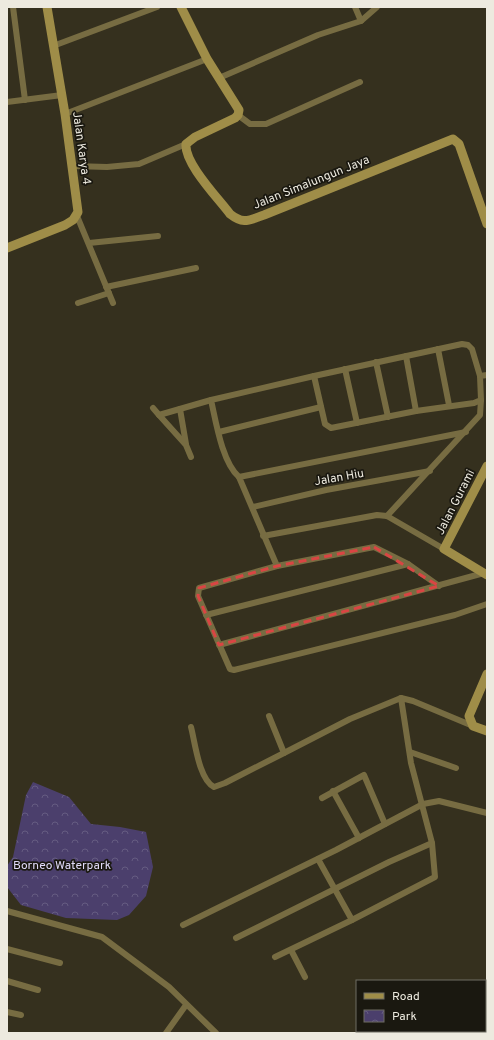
<svg xmlns="http://www.w3.org/2000/svg" width="494" height="1040" font-family="Overpass,sans-serif">
<style>
.park{fill:url(#park-crowns)}
.lines{fill:none;stroke-linecap:round;stroke-linejoin:round}
.street{stroke:#776c42;stroke-width:6}
.secondary{stroke:#9f8d48;stroke-width:9}
.marked{fill:none;stroke:#d94543;stroke-width:3;stroke-dasharray:8 5;stroke-linejoin:round}
.labels{text-anchor:middle;stroke-width:3.5;stroke-linejoin:round;paint-order:stroke}
.street-label{font-size:12px;fill:#edeadf;stroke:#1a1810}
.park-label{font-size:12px;fill:#e0daf8;stroke:#1a1810}
</style>
<defs>
<pattern id="park-crowns" width="20" height="18" patternUnits="userSpaceOnUse"><rect width="20" height="18" fill="#4b3f6c"/><path d="M2 6a3 3 0 1 1 6 0M12 15a3 3 0 1 1 6 0" fill="none" stroke="#655b81"/></pattern>
</defs>
<rect width="100%" height="100%" fill="#35301e"/>
<path class="park" d="M33,782L69,797L91,824L120,827L146,832L153,867L146,896L129,915L117,920L66,918L21,905L7,887V866L13,857L26,795Z"/>
<g class="lines">
<g class="street">
<path d="M13,7L25,100"/>
<path d="M355,7L361,21"/>
<path d="M53,46L157,7"/>
<path d="M219,78L318,35L361,21L377,7"/>
<path d="M7,102L62,95"/>
<path d="M65,114L207,59"/>
<path d="M238,115L250,124H266L360,82"/>
<path d="M73,166L107,167L139,164L186,144"/>
<path d="M77,216L113,303"/>
<path d="M89,243L158,236"/>
<path d="M106,287L196,268"/>
<path d="M78,303L109,293"/>
<path d="M438,349L449,405"/>
<path d="M406,356L416,411"/>
<path d="M376,362L388,417"/>
<path d="M345,369L357,423"/>
<path d="M314,376L325,424L331,428L416,411L474,403L481,400L480,376L487,375"/>
<path d="M153,408L159,415"/>
<path d="M180,409L186,444"/>
<path d="M219,432L321,407"/>
<path d="M191,457L186,445L159,415L211,400"/>
<path d="M239,477C222,462 216,422 211,400L314,376L462,344L468,345L472,349L480,376"/>
<path d="M253,507L326,490L430,471"/>
<path d="M387,516L480,415L481,400"/>
<path d="M263,536L377,515L387,516L444,549"/>
<path d="M408,564L374,547L277,566L199,588L198,596L230,669L234,670L455,615L487,604"/>
<path d="M277,566L239,477L466,432"/>
<path d="M206,615L408,564L439,586"/>
<path d="M219,645L484,573"/>
<path d="M269,716L284,753L350,719L401,698"/>
<path d="M191,727C195,742 199,780 214,787L225,783L284,753"/>
<path d="M410,752L456,768"/>
<path d="M333,791L359,838"/>
<path d="M322,798L364,775L385,824"/>
<path d="M318,859L352,920"/>
<path d="M7,911L102,937L169,987L216,1033"/>
<path d="M183,925L336,850L423,804L439,801L487,813"/>
<path d="M236,938L389,862L432,843"/>
<path d="M7,949L60,963"/>
<path d="M291,950L305,977"/>
<path d="M275,957L352,920L435,877L432,843L411,763L401,698L413,701L473,726"/>
<path d="M7,981L38,990"/>
<path d="M7,1012L21,1015"/>
<path d="M455,1031L458,1033"/>
<path d="M166,1033L186,1005"/>
<path d="M434,1033L435,1031"/>
</g>
<g class="secondary">
<path d="M181,7L207,59L239,110L238,115L235,118L195,137L186,144C184,163 218,198 230,214C244,225 249,220 264,215L453,139L459,144L487,224"/>
<path d="M7,248L65,225L73,220L78,212L65,114L47,7"/>
<path d="M487,466L444,549L487,575"/>
<path d="M487,674L469,716L473,726L487,731"/>
</g>
</g>
<path class="marked" d="M374,547L439,586L219,645L198,596L199,588L277,566Z"/>
<g class="labels">
<g class="street-label">
<text transform="translate(82 148) rotate(82)" y="4">Jalan Karya 4</text>
<text transform="translate(311 182) rotate(-22)" y="4">Jalan Simalungun Jaya</text>
<text transform="translate(339 477) rotate(-10)" y="4">Jalan Hiu</text>
<text transform="translate(455 502) rotate(-63)" y="4">Jalan Gurami</text>
</g>
<g class="park-label">
<text x="62" y="869">Borneo Waterpark</text>
</g>
</g>
<rect width="494" height="1040" fill="none" stroke="#edeadf" stroke-width="16"/>
<rect x="356" y="980" width="130" height="52" fill="#1a1810" stroke="#6e6c63"/>
<rect x="364" y="993" width="20" height="6" fill="#9f8d48" stroke="#6e6c63"/>
<text x="392" y="1000" font-size="12" fill="#edeadf">Road</text>
<rect x="364" y="1010" width="20" height="12" fill="url(#park-crowns)" stroke="#6e6c63"/>
<text x="392" y="1020" font-size="12" fill="#edeadf">Park</text>
</svg>
